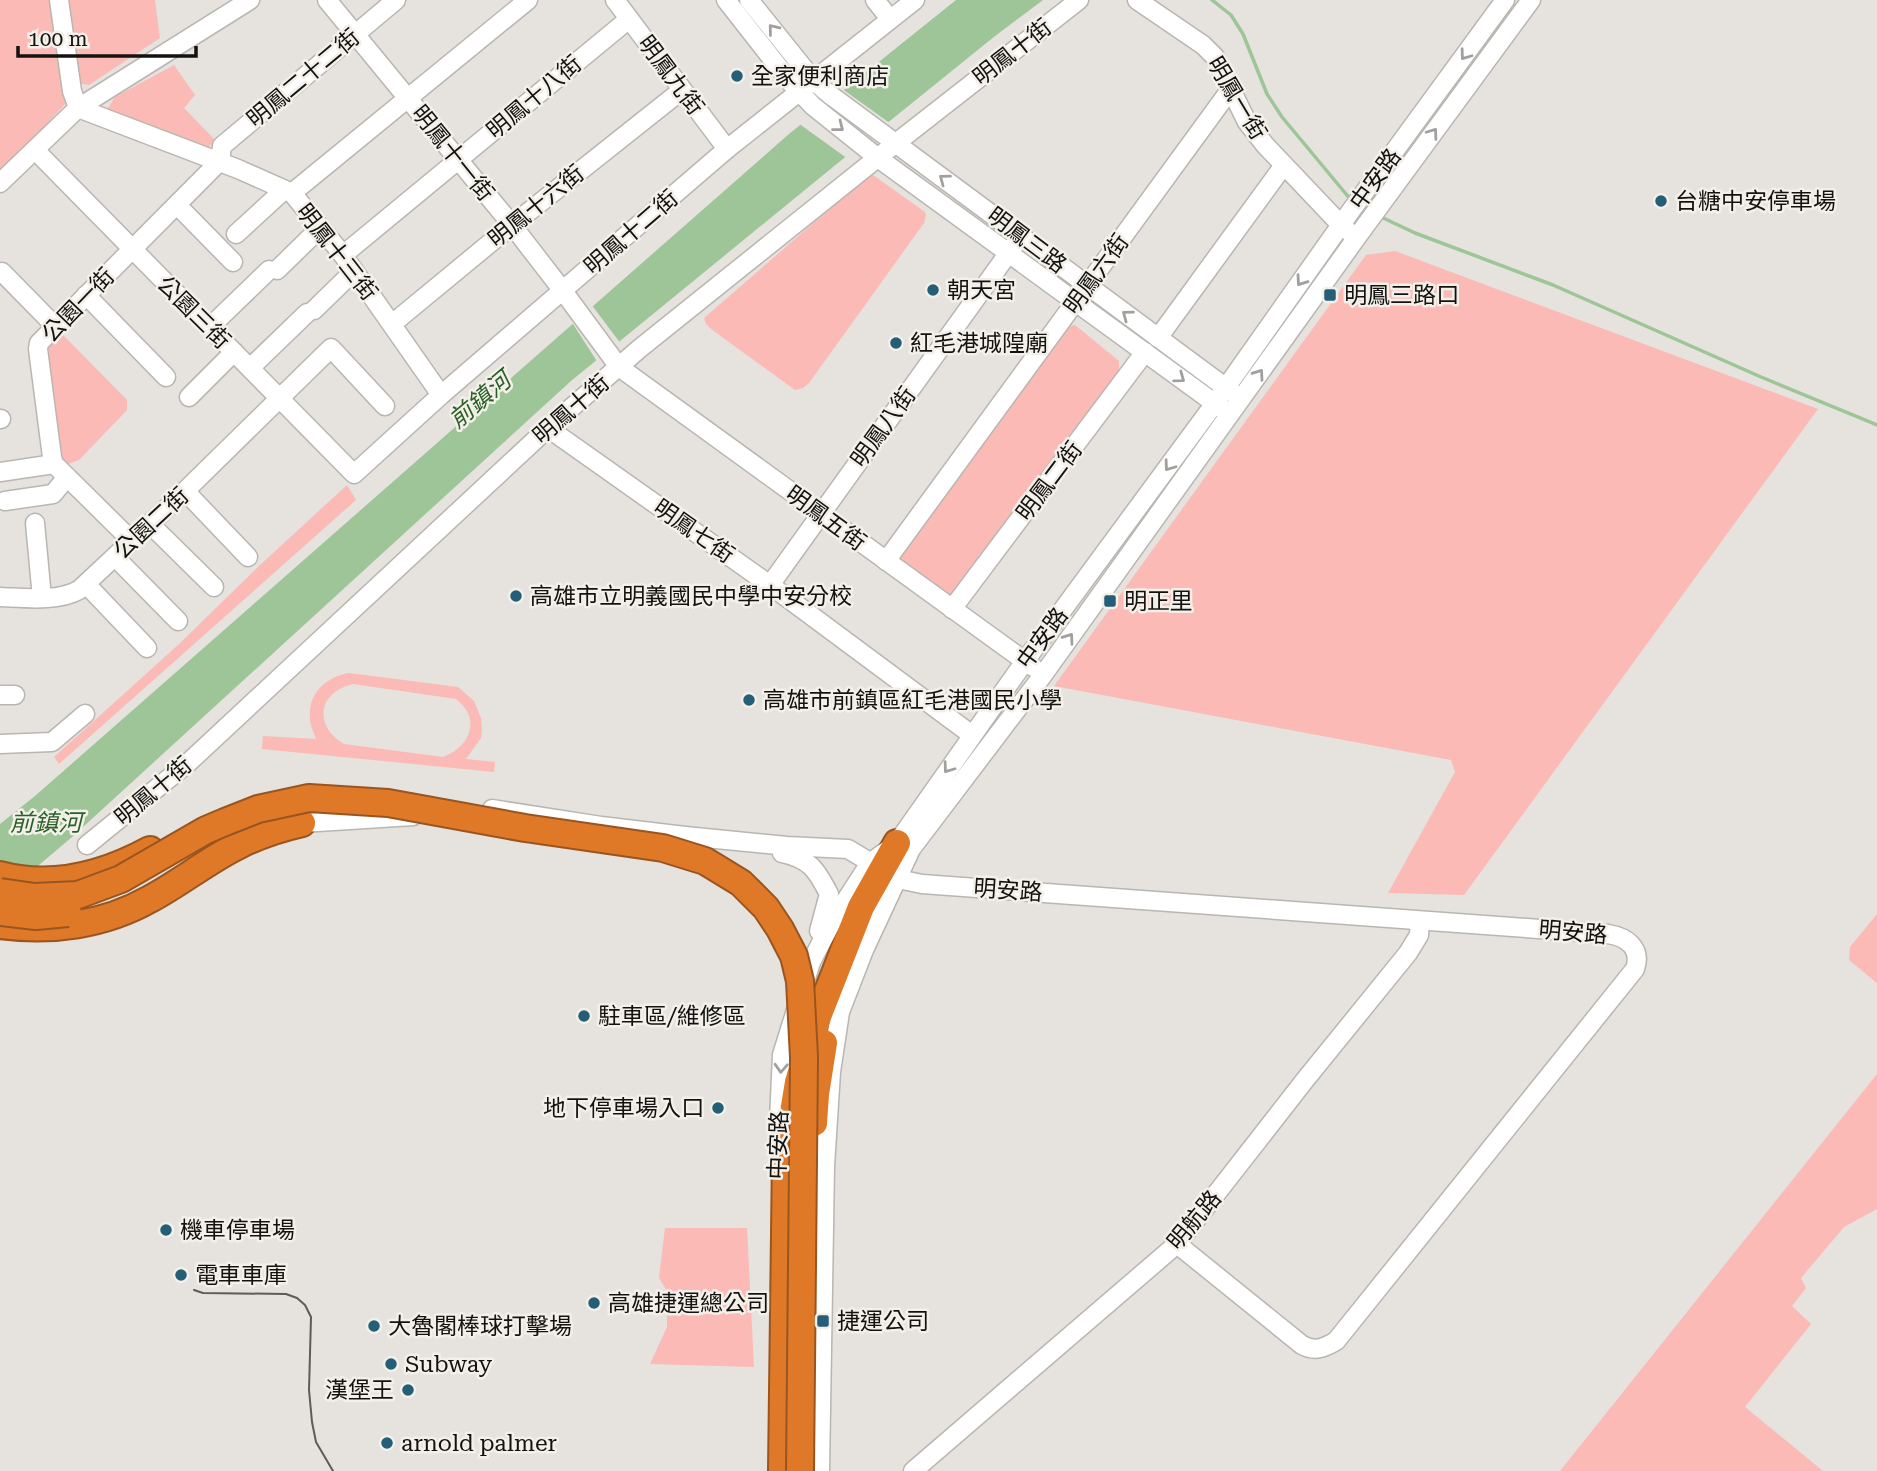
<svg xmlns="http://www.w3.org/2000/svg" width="1877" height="1471" font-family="'Roboto Serif','Noto Sans TC',serif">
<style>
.green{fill:#fbbab5;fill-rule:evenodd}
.water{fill:#9dc598}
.pier{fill:#e6e2dd}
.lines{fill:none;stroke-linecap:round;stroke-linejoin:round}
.stream{stroke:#9dc598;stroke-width:3.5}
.minor-casing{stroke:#b9b6b1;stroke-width:21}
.highway-casing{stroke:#985520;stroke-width:30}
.minor{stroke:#fff;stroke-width:18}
.highway{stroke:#df7928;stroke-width:26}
.tram{stroke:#5e5c59;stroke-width:2}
.highway-bridge-casing{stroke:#985520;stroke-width:30;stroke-linecap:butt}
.highway-bridge{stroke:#df7928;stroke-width:26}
.oneway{stroke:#a1a09f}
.poi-dot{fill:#255e77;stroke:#f3f0ea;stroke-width:2.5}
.labels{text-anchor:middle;stroke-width:5;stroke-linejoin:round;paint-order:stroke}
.street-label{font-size:23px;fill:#131210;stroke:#f3f0ea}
.poi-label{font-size:23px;fill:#131210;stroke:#f3f0ea;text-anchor:start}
.water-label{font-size:24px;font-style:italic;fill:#2a6026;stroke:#f3f0ea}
</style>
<rect width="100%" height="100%" fill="#e6e2dd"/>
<g class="green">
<path d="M0,0H49L66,103L0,174Z"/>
<path d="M64,0H155L160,38L89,85L76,83Z"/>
<path d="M174,65L195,95L184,108L215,140L207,149L106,111L115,97Z"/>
<path d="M873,175L925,212L926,215L924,223L809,383L803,388L795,390L711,329L706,324L704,318L864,179Z"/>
<path d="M1395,251L1818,409L1464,895L1388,893L1455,772L1451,760L1054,686L1366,255Z"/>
<path d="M1075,325L1119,361V370L953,597L943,598L896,563L897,555L1064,327Z"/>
<path d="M56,334L63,335L127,400V410L79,460L68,464L58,454L46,352L49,341Z"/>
<path d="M347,485L356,500L59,764L54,757L178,645L259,566Z"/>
<path d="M349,673L458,687L474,701L481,718L482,729L481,738L466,759L495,762L494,772L262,749L263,736L316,739C314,733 310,725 310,718C308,693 326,677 349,673ZM353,684L456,699C482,719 470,747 443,757L344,744C313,726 318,692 353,684Z"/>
<path d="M1877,914V983L1849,960L1850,947Z"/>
<path d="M1877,1074V1209L1844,1227L1801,1278L1806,1288L1792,1306L1811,1324L1745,1407L1823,1471H1560Z"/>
<path d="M665,1228H747L754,1367L650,1364L667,1327V1291L659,1278Z"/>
</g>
<path class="water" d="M956,0H1043L995,36L844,158L571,381L72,837L0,898V824L35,796L789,134Z"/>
<g class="pier">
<path d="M841,88L891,124L848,159L798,123Z"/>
<path d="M591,304L621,344L598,363L571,321Z"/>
</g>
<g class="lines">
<g class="stream">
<path d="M1212,0L1231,15L1243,34L1267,94L1282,117L1351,200"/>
<path d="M1379,216L1415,233L1553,285L1761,377L1877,425"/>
</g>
<defs>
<g id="minor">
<path d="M327,0L512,225L563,291L619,367L1033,667"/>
<path d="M615,0L727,149"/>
<path d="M726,0L791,83L813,106L878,158L1224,410"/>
<path d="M749,0L814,81L829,94L1233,393"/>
<path d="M875,0L890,19"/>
<path d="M1137,0L1203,45L1215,57L1247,122L1265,145L1341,225L1348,231"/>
<path d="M78,108L238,169L292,193L343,255L441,395"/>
<path d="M78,108L250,0"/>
<path d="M35,150L354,474L441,395L727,149L915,0"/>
<path d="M0,183L78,108L72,91L59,0"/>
<path d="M292,193L528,0"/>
<path d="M177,205L233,262"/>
<path d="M236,234L284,190"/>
<path d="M343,255L629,19"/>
<path d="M277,270L320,228"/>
<path d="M2,272L55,326"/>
<path d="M86,295L166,377"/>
<path d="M314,310L354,271"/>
<path d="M392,324L512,225L682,90"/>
<path d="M210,327L269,270"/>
<path d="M1158,338L1284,165"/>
<path d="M250,368L307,313"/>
<path d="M189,397L234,352"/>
<path d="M0,419H1"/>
<path d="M548,428L770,585L972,735"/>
<path d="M0,472L54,464"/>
<path d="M185,491L248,557"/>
<path d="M5,501L53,494L67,477"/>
<path d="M35,523L42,598"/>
<path d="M150,524L214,587"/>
<path d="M132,541L54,464L52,457L38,349L39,343L220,161L222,146L396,0"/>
<path d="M115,557L178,621"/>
<path d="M886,561L1230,90"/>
<path d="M86,584L147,648"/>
<path d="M770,585L1015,244"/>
<path d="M0,597C25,598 57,602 79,590L185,491L331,348L385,406"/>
<path d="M952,609L1145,352"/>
<path d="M0,695H15"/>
<path d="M0,744L52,742L85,714"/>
<path d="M492,809L601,826L685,836L787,846L848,849L898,879L922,884L1608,934C1627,937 1642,948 1635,969L1336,1341C1324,1348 1315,1352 1302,1345L1177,1244"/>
<path d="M302,823L413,816"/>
<path d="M87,845L189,762L548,428L639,349L896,143L1079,0"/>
<path d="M782,853C810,859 816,869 829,894L819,931"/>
<path d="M778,1142L782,1055L811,962L833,920L870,863L897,843L1025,661L1215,403L1350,212L1505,0"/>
<path d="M820,1471L825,1166L831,1072L840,1012L864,950L911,849L1043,675L1357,237L1531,0"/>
<path d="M913,1471L1177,1244L1305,1080L1408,953L1419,935L1420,921"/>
</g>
<g id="highway">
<path d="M0,875C52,889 104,875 150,850"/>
<path d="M0,925C51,932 104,925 150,899C180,883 207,861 237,846C258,835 280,828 302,823"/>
<path d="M814,1123L816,1094L824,1043"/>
<path d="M782,1471L786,1155L798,1082L819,1014L861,907L897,843"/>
</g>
</defs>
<use href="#minor" class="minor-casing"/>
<use href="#highway" class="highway-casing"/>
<use href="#minor" class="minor"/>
<use href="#highway" class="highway"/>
<path class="tram" d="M194,1290L203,1293L286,1294L297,1298L305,1305L311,1317L309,1390L312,1422L316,1442L333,1471"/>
<defs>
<g id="highway-bridge">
<path d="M0,892L35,897L78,895L121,879L206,830L225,822L258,809L309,798L388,803L525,828L663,848L705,861L741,883L766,908L780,929L794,956L800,981L804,1057L800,1471"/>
<path d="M0,912L36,916L68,913"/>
</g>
</defs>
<use href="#highway-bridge" class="highway-bridge-casing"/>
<use href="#highway-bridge" class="highway-bridge"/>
</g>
<defs><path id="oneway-chevron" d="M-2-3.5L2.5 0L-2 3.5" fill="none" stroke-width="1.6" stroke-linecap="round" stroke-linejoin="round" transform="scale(1.75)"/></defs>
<g class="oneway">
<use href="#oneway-chevron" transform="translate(773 29) rotate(-129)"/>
<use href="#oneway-chevron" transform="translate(1465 55) rotate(126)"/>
<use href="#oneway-chevron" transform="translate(839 127) rotate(38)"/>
<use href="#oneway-chevron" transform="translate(1433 133) rotate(-54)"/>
<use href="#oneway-chevron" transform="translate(944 179) rotate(-143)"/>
<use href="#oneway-chevron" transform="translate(1301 281) rotate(125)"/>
<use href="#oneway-chevron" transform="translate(1127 315) rotate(-143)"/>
<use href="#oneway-chevron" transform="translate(1259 374) rotate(-55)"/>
<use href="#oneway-chevron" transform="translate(1180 378) rotate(36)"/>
<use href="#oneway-chevron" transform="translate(1169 466) rotate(126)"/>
<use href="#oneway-chevron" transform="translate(1069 638) rotate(-55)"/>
<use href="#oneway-chevron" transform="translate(948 768) rotate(126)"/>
<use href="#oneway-chevron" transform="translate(781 1068) rotate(93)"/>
</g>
<g class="poi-dot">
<circle cx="737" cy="76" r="7"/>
<circle cx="1661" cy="201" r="7"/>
<circle cx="933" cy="290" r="7"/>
<rect x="1323" y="288" width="14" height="14" rx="3.5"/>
<circle cx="896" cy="343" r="7"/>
<circle cx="516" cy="596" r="7"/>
<rect x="1103" y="594" width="14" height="14" rx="3.5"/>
<circle cx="749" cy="700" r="7"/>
<circle cx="584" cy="1016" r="7"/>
<circle cx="718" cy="1108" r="7"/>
<circle cx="166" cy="1230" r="7"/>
<circle cx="181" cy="1275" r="7"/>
<circle cx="594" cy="1303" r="7"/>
<rect x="816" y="1314" width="14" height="14" rx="3.5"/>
<circle cx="374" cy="1326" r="7"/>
<circle cx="391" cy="1364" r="7"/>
<circle cx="408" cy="1390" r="7"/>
<circle cx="387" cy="1443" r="7"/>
</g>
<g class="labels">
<g class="street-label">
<text transform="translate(1012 52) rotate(-38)" y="8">明鳳十街</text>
<text transform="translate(671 75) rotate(53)" y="8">明鳳九街</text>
<text transform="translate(303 78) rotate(-40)" y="8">明鳳二十二街</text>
<text transform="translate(534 97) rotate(-40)" y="8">明鳳十八街</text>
<text transform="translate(1237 98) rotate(59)" y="8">明鳳一街</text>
<text transform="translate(453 153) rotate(51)" y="8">明鳳十一街</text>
<text transform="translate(1375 179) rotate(-54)" y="8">中安路</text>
<text transform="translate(536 206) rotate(-39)" y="8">明鳳十六街</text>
<text transform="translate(631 232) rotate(-41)" y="8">明鳳十二街</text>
<text transform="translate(1027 240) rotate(37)" y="8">明鳳三路</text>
<text transform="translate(337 252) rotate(52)" y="8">明鳳十三街</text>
<text transform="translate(1096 274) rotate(-54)" y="8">明鳳六街</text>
<text transform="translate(78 305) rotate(-46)" y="8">公園一街</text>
<text transform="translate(194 312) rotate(45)" y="8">公園三街</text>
<text transform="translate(571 409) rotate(-41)" y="8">明鳳十街</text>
<text transform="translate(883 427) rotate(-54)" y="8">明鳳八街</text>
<text transform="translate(1049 481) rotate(-53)" y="8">明鳳二街</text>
<text transform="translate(826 518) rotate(36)" y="8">明鳳五街</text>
<text transform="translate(151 523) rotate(-43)" y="8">公園二街</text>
<text transform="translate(694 531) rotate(35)" y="8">明鳳七街</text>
<text transform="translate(1042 638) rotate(-54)" y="8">中安路</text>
<text transform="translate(153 791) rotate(-40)" y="8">明鳳十街</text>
<text transform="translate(1008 890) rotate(4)" y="8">明安路</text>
<text transform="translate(1573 932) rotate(5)" y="8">明安路</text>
<text transform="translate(778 1145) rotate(-88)" y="8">中安路</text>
<text transform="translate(1194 1220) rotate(-50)" y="8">明航路</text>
</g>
<g class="poi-label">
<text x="751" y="84">全家便利商店</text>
<text x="1675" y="209">台糖中安停車場</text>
<text x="947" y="298">朝天宮</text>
<text x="1344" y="303">明鳳三路口</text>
<text x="910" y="351">紅毛港城隍廟</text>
<text x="530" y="604">高雄市立明義國民中學中安分校</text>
<text x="1124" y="609">明正里</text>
<text x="763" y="708">高雄市前鎮區紅毛港國民小學</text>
<text x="598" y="1024">駐車區/維修區</text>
<text x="704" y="1116" text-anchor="end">地下停車場入口</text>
<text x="180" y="1238">機車停車場</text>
<text x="195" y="1283">電車車庫</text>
<text x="608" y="1311">高雄捷運總公司</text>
<text x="837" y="1329">捷運公司</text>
<text x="388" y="1334">大魯閣棒球打擊場</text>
<text x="405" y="1372">Subway</text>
<text x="394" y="1398" text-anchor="end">漢堡王</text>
<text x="401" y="1451">arnold palmer</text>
</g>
<g class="water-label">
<text transform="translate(480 400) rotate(-40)" y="8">前鎮河</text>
<text x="46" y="831">前鎮河</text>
</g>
</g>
<path d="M18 46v10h178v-10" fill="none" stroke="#131210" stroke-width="3.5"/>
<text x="28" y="46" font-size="21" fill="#131210" stroke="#f3f0ea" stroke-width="5" paint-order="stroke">100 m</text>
</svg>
